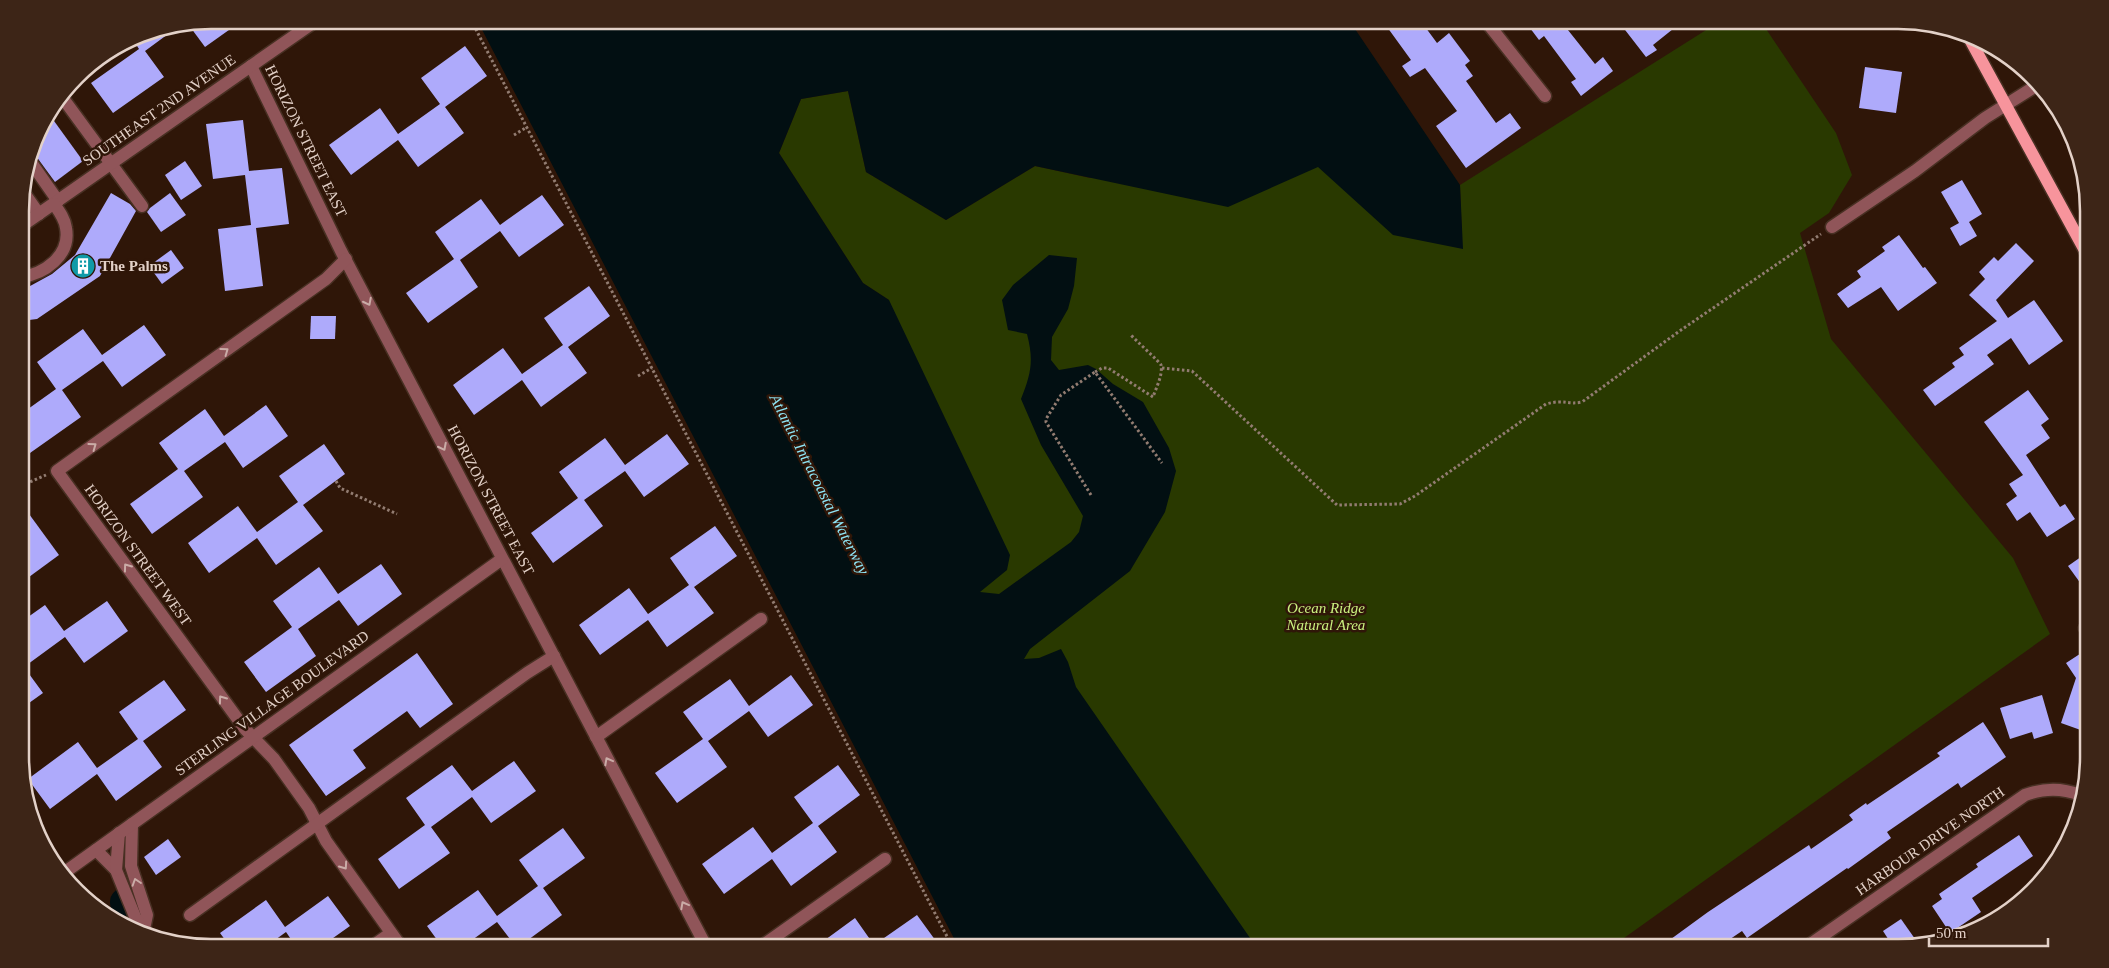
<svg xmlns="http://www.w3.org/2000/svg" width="2109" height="968" font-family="Georgia,serif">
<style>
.green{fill:#293900}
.water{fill:#020f12}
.building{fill:#aeaafb}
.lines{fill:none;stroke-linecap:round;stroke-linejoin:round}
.minor-casing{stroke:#483023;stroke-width:15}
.major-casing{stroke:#483023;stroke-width:15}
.path{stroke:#927c71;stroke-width:3;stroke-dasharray:2.5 2.5;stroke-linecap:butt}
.minor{stroke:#905559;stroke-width:12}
.major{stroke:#f7949c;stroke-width:12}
.oneway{stroke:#caaca7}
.labels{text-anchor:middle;stroke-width:5;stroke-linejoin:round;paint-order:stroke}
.street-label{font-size:15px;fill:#e3d1c8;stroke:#2f1608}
.poi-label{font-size:15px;font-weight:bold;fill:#e3d1c8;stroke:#2f1608;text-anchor:start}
.park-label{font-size:15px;font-style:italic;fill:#caf07f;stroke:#2f1608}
.water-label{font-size:16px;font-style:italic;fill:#8ee6f7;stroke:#2f1608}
.rim{fill:none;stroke:#e3d1c8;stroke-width:2.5}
</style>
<rect width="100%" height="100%" fill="#2f1608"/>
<path class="green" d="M1722,20H1760L1836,133L1852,175L1829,213L1800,233L1831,339L2013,558L2050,634L1610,948H1136L811,376L889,300L863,283L779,153L801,99L848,91L866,172L946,220L1035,166L1090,178L1309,23L1462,238L1460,185Z"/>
<g class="water">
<path d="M477,20H1349L1460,185L1463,249L1393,235L1318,167L1228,207L1035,166L946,220L866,172L848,91L801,99L779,153L863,283L889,300L1010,555L1007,570L980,592L999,594L1071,542L1079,532L1083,516L1041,445L1021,399C1031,374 1034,361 1027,334L1008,330L1002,300L1013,285L1049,255L1077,258L1074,286L1068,309L1052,337L1051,360L1059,370L1088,365L1096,369L1113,384L1143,402L1169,448L1176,471L1165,512L1130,571L1030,649L1024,659L1039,658L1061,649L1068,662L1076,687L1257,948H959Z"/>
<circle cx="124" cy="902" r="14"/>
</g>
<g class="building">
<path d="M211,20H243L205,47L188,24Z"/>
<path d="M1382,20H1420L1437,43L1449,33L1470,61L1465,65L1473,76L1466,81L1496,123L1510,113L1521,128L1466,168L1436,126L1457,111L1425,68L1410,77L1402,66L1411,60Z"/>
<path d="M1524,20H1560L1595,64L1603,57L1613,71L1581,96L1571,82L1576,79L1544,36L1539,40Z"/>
<path d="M1630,20H1666L1673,29L1653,45L1657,50L1646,57L1622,26Z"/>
<path d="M179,26L145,51L164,77L113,113L91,83L139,49L132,38L138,34Z"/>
<path d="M465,46L487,76L445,107L464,133L418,167L398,140L351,175L329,145L380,108L398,134L440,104L421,78Z"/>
<path d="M1865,67L1902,72L1896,113L1859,108Z"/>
<path d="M49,114L83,161L55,182L33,152L40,126Z"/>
<path d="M243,120L249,171L282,168L289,224L256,228L263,286L225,291L218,229L251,225L245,175L213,179L206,124Z"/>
<path d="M185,161L202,186L181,200L165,175Z"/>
<path d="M1962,180L1982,214L1969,222L1977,236L1960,246L1950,228L1959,223L1941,192Z"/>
<path d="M111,193L130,204L136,211L100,276L37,319L21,321V291L52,274L75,255Z"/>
<path d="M170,193L186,215L161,232L147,212L150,208Z"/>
<path d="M542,195L564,225L519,257L500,231L460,260L478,287L428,323L406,293L454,259L435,232L481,199L500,225Z"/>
<path d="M1899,235L1923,268L1925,267L1937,283L1898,311L1881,287L1848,308L1837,294L1861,277L1857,271L1885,251L1882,247Z"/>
<path d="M2016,243L2034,261L1996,300L2008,318L2034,300L2063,341L2029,365L2011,338L1987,355L1994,364L1935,406L1923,390L1955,367L1952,363L1964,355L1959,348L1997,321L1969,295L1985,279L1979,272L1994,257L1998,261Z"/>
<path d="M171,250L184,268L162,284L149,266Z"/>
<path d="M589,286L610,316L568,347L587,373L541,407L522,380L474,415L453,385L503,348L522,374L563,345L544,318Z"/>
<path d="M311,316H336L335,339H310Z"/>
<path d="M144,325L166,355L122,387L103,361L62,390L81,417L30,453L21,440V414L56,389L37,362L83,329L102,355Z"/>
<path d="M2028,390L2049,419L2041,425L2050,438L2026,455L2060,507L2065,504L2075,519L2047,537L2030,512L2017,521L2006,504L2017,496L2009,484L2023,475L1984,422Z"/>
<path d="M266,405L288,436L243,468L225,442L184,471L203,497L152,534L130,504L178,469L159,443L205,409L224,436Z"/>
<path d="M667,434L689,464L644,497L625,471L584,500L603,526L553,563L531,533L578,498L559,472L605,438L625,465Z"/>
<path d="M324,444L345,474L303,505L323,531L276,565L257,538L209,573L188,543L238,506L257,532L298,502L279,476Z"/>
<path d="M21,503L59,555L29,577L21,566Z"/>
<path d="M715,526L737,556L694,587L714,613L667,647L648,620L600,655L579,625L629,588L648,614L689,585L670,558Z"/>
<path d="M2088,552L2089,595L2068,566Z"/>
<path d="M381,564L402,594L358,626L339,600L298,629L316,656L266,692L244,662L292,627L273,601L319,567L338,594Z"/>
<path d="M107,601L128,631L84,663L65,637L24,667L43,693L22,708L21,622L45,605L64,631Z"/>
<path d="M2089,648V733L2061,723L2076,678L2066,663Z"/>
<path d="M417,653L453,704L420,728L407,711L353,750L366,768L326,796L289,745Z"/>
<path d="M791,675L813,705L768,737L749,711L708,741L727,767L677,803L655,773L703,739L683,712L730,679L749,706Z"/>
<path d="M164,680L186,710L143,741L162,767L116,801L97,774L50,809L28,779L78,742L97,768L138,739L119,712Z"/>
<path d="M2042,695L2053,733L2034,739L2032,732L2010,739L2000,708Z"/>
<path d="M1983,722L2006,757L1961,788L1958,783L1887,832L1891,838L1848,869L1847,868L1747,938L1742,931L1717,948H1678L1671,939L1708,912L1809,845L1811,849L1853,820L1849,815L1866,803L1867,805L1940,756L1937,753Z"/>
<path d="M514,761L536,791L491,823L472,797L431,827L450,853L399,889L378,859L425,825L406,798L452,765L472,791Z"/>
<path d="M838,765L860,795L818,826L837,852L791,886L772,859L724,894L702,864L753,827L772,853L813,823L794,797Z"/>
<path d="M563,828L585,858L543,888L562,915L517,948L497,922L461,948H443L427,926L478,890L497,916L538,886L519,860Z"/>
<path d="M2019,835L2033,856L1972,898L1981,912L1950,933L1932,906L1942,899L1939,894L1978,867L1976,864Z"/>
<path d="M168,839L181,857L156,875L144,857Z"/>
<path d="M328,896L350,926L319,948H297L286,932L264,948H231L220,933L266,900L285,927Z"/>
<path d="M917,915L941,948H814L855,918L874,945Z"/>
<path d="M1901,919L1920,946L1894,948L1883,931Z"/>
</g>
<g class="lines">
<defs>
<g id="minor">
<path d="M1485,20L1545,96"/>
<path d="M251,66L341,251L707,948"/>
<path d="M62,97L142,206"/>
<path d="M30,161L58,201"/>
<path d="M22,190L39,214"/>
<path d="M20,227L317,20"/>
<path d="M1832,227L1915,171L1985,118L2039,84"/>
<path d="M346,259L326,279L57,471L245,729L274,759L309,808L326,841L402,948"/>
<path d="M21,277C44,274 71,256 66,228C65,219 59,211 54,204"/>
<path d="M2085,628L2089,625"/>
<path d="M596,737L761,619"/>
<path d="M132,824L131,866L147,915L143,934"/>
<path d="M96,850L116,870L136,919L143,928"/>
<path d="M116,870L119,833"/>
<path d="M61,875L502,559"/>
<path d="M190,915L527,673L554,656"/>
<path d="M370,948L391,933"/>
<path d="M759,948L885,859"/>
<path d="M1805,948L2025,795C2045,788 2061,788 2081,795"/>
</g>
<path id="major" d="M1967,34L2088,256"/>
</defs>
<use href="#minor" class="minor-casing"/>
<use href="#major" class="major-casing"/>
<g class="path">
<path d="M471,20L953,948"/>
<path d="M436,22L448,24L455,20"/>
<path d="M514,135L527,127"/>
<path d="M1162,368L1192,371L1337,505L1400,504L1415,496L1546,404C1564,399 1568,405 1582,402L1681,330L1821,234"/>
<path d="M1095,372L1102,368H1108L1153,397C1156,388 1163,375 1161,365C1160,362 1134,339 1130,334"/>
<path d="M638,376L652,368"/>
<path d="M336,481L340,488L397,514"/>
<path d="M21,486L46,475"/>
<path d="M1091,495L1046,422V419L1061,395L1095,372L1162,463"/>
</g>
<use href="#minor" class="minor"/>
<use href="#major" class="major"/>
</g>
<defs><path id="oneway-chevron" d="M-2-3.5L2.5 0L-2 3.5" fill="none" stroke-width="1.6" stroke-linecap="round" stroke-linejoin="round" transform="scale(1.25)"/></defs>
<g class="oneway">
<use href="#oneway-chevron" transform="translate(368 302) rotate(63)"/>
<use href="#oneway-chevron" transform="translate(225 351) rotate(-36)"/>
<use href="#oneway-chevron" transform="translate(93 446) rotate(-36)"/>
<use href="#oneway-chevron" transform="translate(443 447) rotate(63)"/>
<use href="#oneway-chevron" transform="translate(127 567) rotate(-126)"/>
<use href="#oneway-chevron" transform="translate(222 699) rotate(-126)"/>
<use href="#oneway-chevron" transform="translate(608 761) rotate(-118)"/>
<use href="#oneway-chevron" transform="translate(344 866) rotate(55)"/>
<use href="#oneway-chevron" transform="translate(136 882) rotate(-108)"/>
<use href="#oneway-chevron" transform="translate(684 905) rotate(-118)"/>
</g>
<defs>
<symbol id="building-disc" viewBox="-11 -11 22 22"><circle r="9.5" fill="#0f9aa8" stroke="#2f1608"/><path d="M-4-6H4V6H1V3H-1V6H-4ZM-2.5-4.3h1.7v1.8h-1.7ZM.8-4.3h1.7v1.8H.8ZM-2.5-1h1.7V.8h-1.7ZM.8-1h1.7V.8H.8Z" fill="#fff"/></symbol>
</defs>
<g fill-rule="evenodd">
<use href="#building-disc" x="69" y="252" width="28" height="28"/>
</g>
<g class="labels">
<g class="street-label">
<text transform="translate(159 110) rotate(-35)" y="5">SOUTHEAST 2ND AVENUE</text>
<text transform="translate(306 141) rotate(64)" y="5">HORIZON STREET EAST</text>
<text transform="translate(491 500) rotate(62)" y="5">HORIZON STREET EAST</text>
<text transform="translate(138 555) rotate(54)" y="5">HORIZON STREET WEST</text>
<text transform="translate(272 703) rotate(-36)" y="5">STERLING VILLAGE BOULEVARD</text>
<text transform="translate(1930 841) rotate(-35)" y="5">HARBOUR DRIVE NORTH</text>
</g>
<g class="poi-label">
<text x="100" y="271">The Palms</text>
</g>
<g class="park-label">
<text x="1326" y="613">Ocean Ridge<tspan x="1326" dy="17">Natural Area</tspan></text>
</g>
<g class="water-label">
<text transform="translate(820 484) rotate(63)" y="6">Atlantic Intracoastal Waterway</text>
</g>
</g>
<path d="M0 0H2109V968H0ZM211 29H1898A182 182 0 0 1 2080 211V757A182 182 0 0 1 1898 939H211A182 182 0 0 1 29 757V211A182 182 0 0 1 211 29Z" fill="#3d2517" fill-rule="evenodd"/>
<path class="rim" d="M211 29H1898A182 182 0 0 1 2080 211V757A182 182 0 0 1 1898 939H211A182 182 0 0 1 29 757V211A182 182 0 0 1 211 29Z"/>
<path d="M1929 938v8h119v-8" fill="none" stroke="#e3d1c8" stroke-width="2.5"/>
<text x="1936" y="938" font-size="15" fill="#e3d1c8" stroke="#2f1608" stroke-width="4" paint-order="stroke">50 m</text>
</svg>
